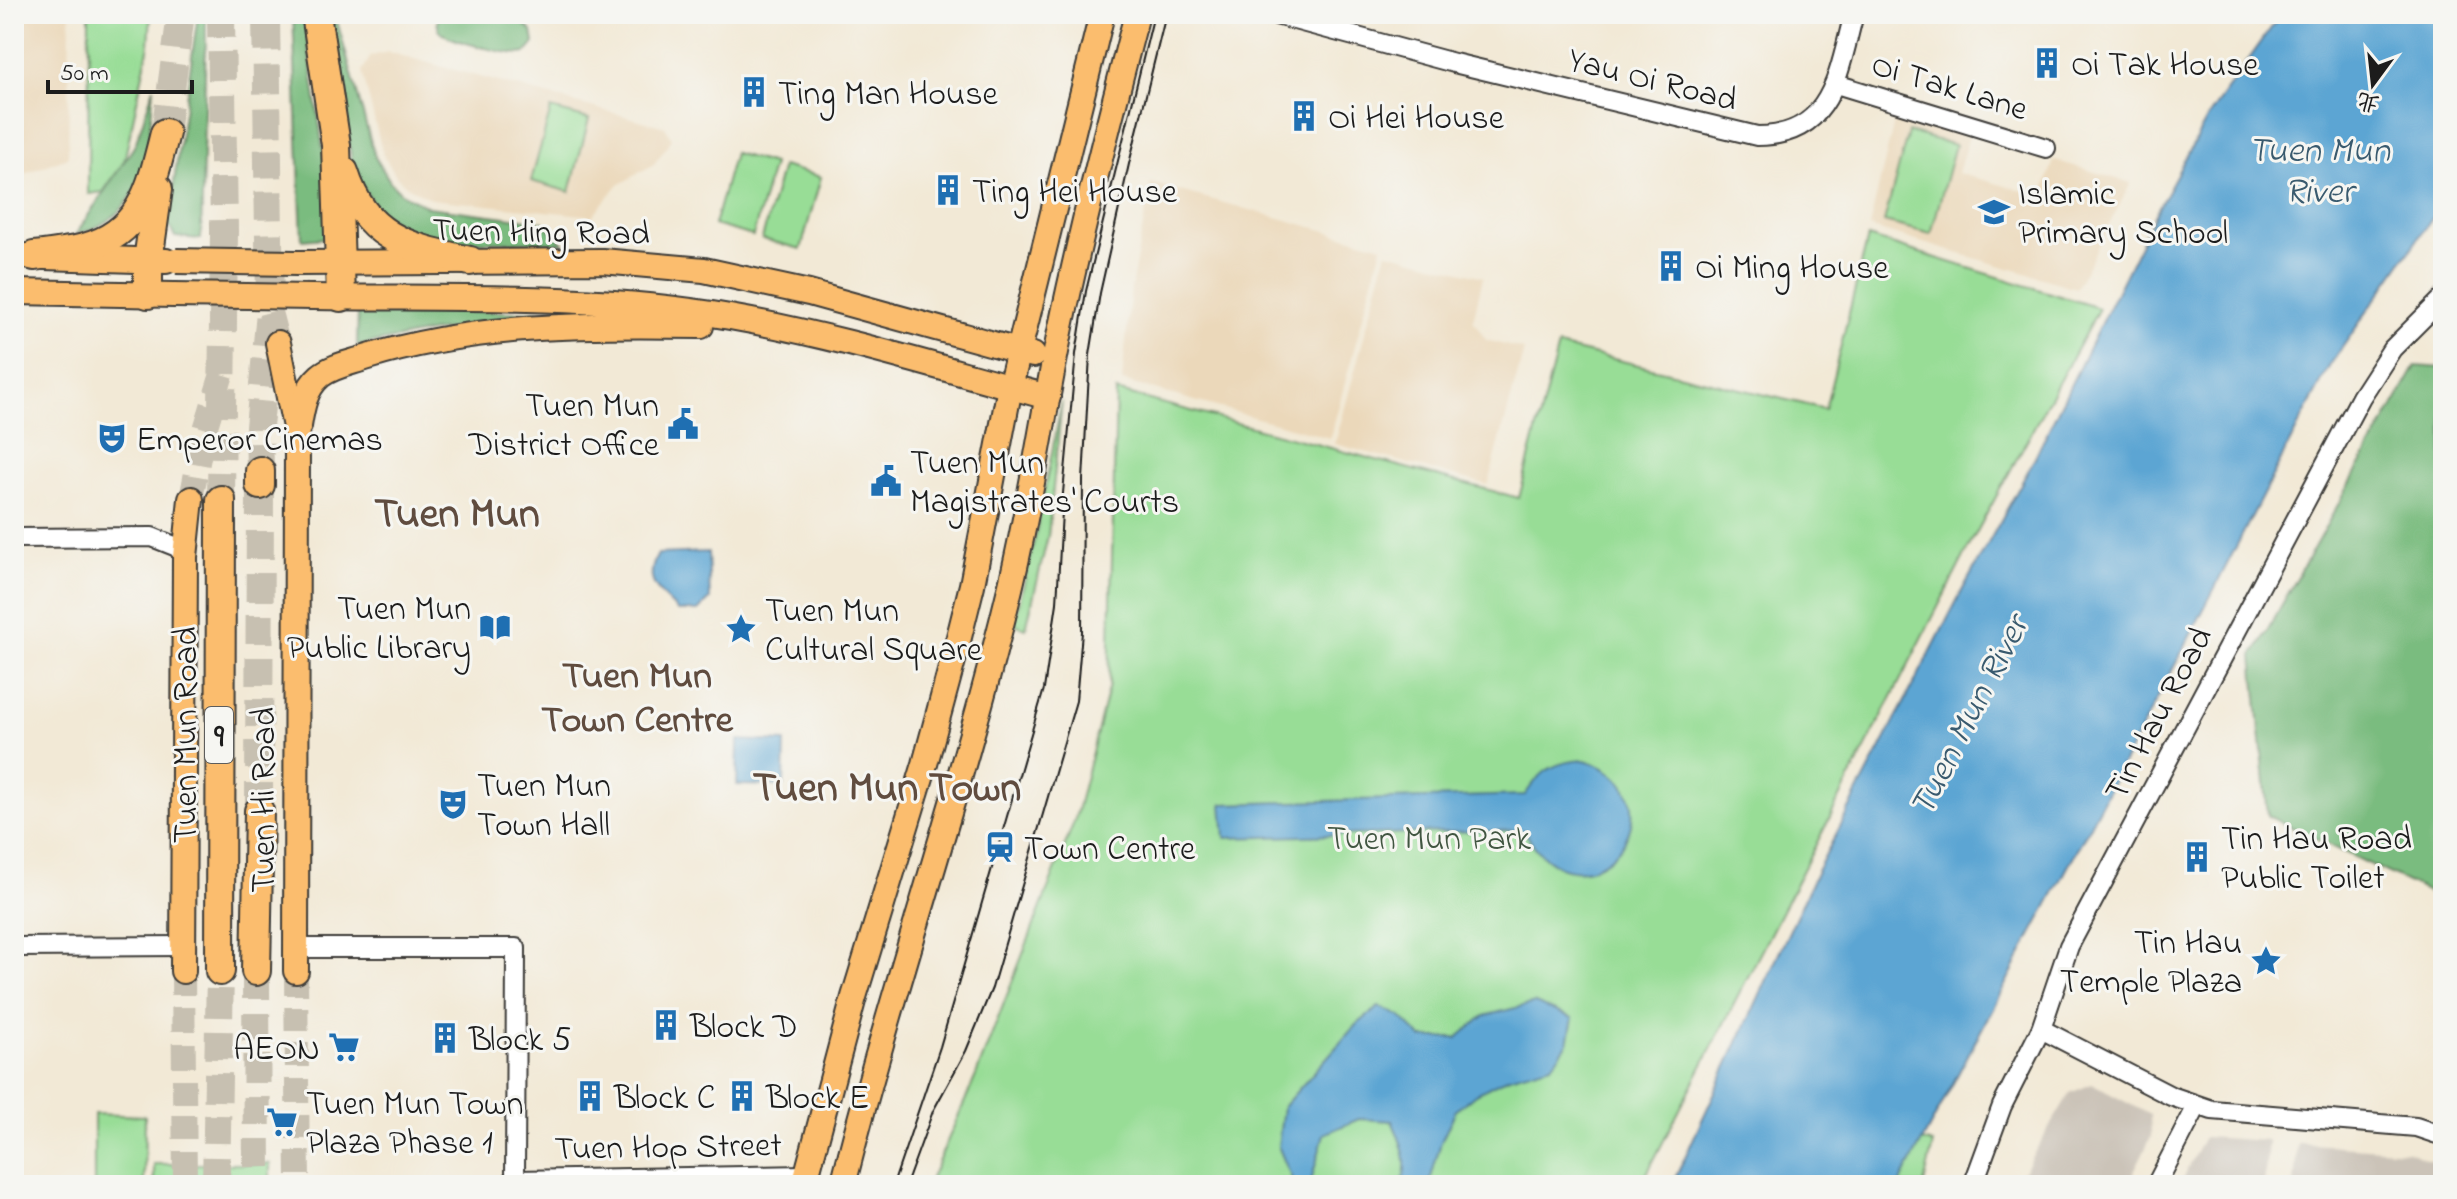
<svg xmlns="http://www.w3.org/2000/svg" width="2457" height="1199" font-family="'Indie Flower','LXGW WenKai TC',sans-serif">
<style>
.built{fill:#ebd8ba}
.industrial{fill:#cbc3b8}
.green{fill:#98dd96;stroke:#5a7c59;stroke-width:2}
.forest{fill:#7abc7f;stroke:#4b6c4e;stroke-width:2}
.water{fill:#5ca5d3;stroke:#3c6078;stroke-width:2}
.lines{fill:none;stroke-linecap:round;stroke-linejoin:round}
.major-tunnel{stroke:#c7c0b1;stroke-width:24;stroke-dasharray:24 12;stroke-linecap:butt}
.highway-tunnel{stroke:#c7c0b1;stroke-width:28;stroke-dasharray:28 14;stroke-linecap:butt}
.minor-casing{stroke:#3c3b38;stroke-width:22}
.major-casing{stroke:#3c3b38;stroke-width:28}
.highway-casing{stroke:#3c3b38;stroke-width:32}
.minor{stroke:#fff;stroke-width:18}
.major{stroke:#fbbd6e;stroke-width:24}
.highway{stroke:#fbbd6e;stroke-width:28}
.tram{stroke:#1c1c1c;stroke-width:2}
.major-bridge-casing{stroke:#3c3b38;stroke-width:28;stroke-linecap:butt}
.major-bridge{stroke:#fbbd6e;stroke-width:24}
.labels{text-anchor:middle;stroke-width:6;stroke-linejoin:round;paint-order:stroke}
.shield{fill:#f6f6f2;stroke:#5d5d5c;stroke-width:2}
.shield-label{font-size:32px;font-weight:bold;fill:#1c1c1c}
.poi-label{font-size:34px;fill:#1c1c1c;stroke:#f6f6f2;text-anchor:start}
.street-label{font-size:34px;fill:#1c1c1c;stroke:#f6f6f2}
.park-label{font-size:34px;fill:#415641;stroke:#f6f6f2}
.water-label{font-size:36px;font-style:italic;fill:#395a6e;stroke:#f6f6f2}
.quarter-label{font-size:38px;font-weight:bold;fill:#604c3f;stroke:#f6f6f2}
.district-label{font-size:42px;font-weight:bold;fill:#604c3f;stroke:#f6f6f2}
</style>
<rect width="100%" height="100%" fill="#f6f6f2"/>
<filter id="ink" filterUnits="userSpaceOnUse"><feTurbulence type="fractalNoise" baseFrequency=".0125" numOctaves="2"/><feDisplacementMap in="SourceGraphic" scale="16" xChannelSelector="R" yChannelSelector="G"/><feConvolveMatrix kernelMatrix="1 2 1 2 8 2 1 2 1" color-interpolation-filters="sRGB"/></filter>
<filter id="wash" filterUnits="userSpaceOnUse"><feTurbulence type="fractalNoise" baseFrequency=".006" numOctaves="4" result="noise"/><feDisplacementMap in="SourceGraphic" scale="32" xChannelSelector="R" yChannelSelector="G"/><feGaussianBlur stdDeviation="1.8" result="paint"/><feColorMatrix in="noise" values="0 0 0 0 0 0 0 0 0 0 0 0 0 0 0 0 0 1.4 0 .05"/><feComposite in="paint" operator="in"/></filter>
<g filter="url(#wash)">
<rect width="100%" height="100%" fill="#f2e9d6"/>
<g class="built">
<path d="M14,14H70L68,157L14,178Z"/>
<path d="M388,52L665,127L672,139L654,164L618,185L592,216L431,199L407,186L397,177L383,155L362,71L371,56Z"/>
<path d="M1896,114L1969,135L1958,173L2042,196L2054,160L2131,183L2076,288L1869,227Z"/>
<path d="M1151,183L1382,246L1330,438L1122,381L1131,288Z"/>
<path d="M1387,252L1483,277L1473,320L1486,340L1524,350L1488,485L1335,444Z"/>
</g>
<g class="industrial">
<path d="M2092,1084L2150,1115L2151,1137L2127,1185H2015L2070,1093Z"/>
<path d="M2204,1137L2268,1141L2264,1185H2179Z"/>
<path d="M2297,1143L2408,1151L2443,1165V1185H2294Z"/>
</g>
<g class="green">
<path d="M89,14H151L149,45L124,162L103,192L88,194Z"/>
<path d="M551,109L589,119L570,192L531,181Z"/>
<path d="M1908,132L1955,145L1931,234L1884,222Z"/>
<path d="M734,153L773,164L753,236L714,225Z"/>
<path d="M782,166L821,177L801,249L762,239Z"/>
<path d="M1868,237L2099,308L1973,539L1641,1185H928L975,1078L1075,819L1109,685L1116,391L1519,498L1558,346L1825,409Z"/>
<path d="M1062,401L1048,536L1026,628L1014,624L1036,534Z"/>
<path d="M94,1114L145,1116L144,1185H94Z"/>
<path d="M1922,1141L1933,1144L1924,1185H1899Z"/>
<rect x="154" y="1164" width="116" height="21"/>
</g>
<g class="forest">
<path d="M198,14H206V35L201,239L175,237L168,224Z"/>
<path d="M293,14H304L333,221L325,238L302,240Z"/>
<path d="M330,14H335L375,157L391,183L401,193L428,207L543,222L563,243L444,241L414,235L376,209L353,170Z"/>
<path d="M439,14C465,14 514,11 532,31L534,43L526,53C514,57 450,41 441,32C436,26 437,20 439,14Z"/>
<path d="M154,87C147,150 150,216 76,234L135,145Z"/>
<path d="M358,310L592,313L435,331L357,346Z"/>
<path d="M2416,366L2443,368V899L2268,816L2253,656Z"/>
</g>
<g class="water">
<path d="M2281,14H2443V203L2330,365L2175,665L1899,1185H1672L1816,873L1963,589L2028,471L2156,212L2208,117Z"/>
<path d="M708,552L710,599L698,611H678C659,591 642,583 658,554Z"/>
<path d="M738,740L785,742L784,786L737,785Z"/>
<path d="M1585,760C1697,797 1583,939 1524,830L1225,838L1222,804L1525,795C1542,769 1554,762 1585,760Z"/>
<path d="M1535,1003L1573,1018L1568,1043L1552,1065L1509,1077L1474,1095L1456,1110L1441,1142L1429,1185H1401C1411,1162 1401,1142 1392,1121L1359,1119L1324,1134L1310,1185H1290L1292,1179L1278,1146L1283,1107L1354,1027L1379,1007L1400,1016L1422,1038H1457L1484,1016Z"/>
</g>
</g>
<g filter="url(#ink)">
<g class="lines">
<g class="major-tunnel">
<path d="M270,312L278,343"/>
<path d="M191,499L203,436L222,374"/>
<path d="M183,971L185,1185"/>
<path d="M296,971L298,1185"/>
</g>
<g class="highway-tunnel">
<path d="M165,133L181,14"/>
<path d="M260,471L259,427L270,312L266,14"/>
<path d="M221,500L224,231L221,14"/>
<path d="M259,811L260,485"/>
<path d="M256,971L257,1185"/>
<path d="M216,1185L220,971"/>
</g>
<defs>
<g id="minor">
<path d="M1272,14L1454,63L1757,136C1833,136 1838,73 1854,14"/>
<path d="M1836,84L2046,148"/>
<path d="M14,538L152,537L177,547L185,557"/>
<path d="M14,947L184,946"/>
<path d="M296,948H516L515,1185"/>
<path d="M2041,1029L2171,1096L2212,1110L2416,1127L2443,1136"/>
<path d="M516,1180L806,1175L819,1185"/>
<path d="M1973,1185L2002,1106L2041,1029L2069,946L2361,397L2392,349L2443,298"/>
<path d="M2156,1185L2197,1106"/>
</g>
<g id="major">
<path d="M14,256L166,261"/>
<path d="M298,263L602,261L704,270L809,293L1033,355"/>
<path d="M14,292L174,295"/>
<path d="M313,297C451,299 593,293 730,317C838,336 943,369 1048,397"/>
<path d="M278,343L297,437L296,971"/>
<path d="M299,426C302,407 305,389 320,376C332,366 350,363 365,358C473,324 589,324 701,326"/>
<path d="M183,971L185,557L191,499"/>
<path d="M804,1185L854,997L925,764L955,653L972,585L1010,387L1102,14"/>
<path d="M843,1185C892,989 959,797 1007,601C1030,510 1042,418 1061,327C1083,222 1110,118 1137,14"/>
</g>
<g id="highway">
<path d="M316,14L336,145L341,297"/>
<path d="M344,172C365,239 408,247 470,261"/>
<path d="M34,256C51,254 68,252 84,248C143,233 152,184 165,133"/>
<path d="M148,294V261L158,189"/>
<path d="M260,471V485"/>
<path d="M220,971L221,500"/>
<path d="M256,971L259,811"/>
</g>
</defs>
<use href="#minor" class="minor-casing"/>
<use href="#major" class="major-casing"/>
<use href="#highway" class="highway-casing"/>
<use href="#minor" class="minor"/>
<use href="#major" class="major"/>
<use href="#highway" class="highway"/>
<g class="tram">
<path d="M893,1185L940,1047L1044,689L1057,603L1063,493L1076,354L1086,291L1154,14"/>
<path d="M906,1185L933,1111L966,1051L992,988L1076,701L1082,632L1083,480L1090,355L1100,293L1129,164L1166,14"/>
</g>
<defs>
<g id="major-bridge">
<path d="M176,261L298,263"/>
<path d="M174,295L313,297"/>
</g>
</defs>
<use href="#major-bridge" class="major-bridge-casing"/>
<use href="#major-bridge" class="major-bridge"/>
</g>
</g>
<defs>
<symbol id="building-bare" viewBox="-9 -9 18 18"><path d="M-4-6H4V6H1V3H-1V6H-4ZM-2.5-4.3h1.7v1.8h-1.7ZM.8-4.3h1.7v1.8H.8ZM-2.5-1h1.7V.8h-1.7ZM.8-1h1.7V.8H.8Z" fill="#1f6fb2" stroke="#f6f6f2" stroke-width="2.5" paint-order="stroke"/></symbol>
<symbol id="school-bare" viewBox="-9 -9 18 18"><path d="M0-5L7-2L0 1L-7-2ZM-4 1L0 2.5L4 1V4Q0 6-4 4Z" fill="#1f6fb2" stroke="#f6f6f2" stroke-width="2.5" paint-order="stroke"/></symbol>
<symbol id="civic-bare" viewBox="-9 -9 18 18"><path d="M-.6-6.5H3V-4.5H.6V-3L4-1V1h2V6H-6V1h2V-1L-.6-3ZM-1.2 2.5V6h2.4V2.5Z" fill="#1f6fb2" stroke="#f6f6f2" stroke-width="2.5" paint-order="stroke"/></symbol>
<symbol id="theatre-bare" viewBox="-9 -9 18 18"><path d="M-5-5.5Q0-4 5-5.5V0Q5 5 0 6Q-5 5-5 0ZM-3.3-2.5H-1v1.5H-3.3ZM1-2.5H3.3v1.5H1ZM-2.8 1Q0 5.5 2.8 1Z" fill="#1f6fb2" stroke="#f6f6f2" stroke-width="2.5" paint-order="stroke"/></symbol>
<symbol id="library-bare" viewBox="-9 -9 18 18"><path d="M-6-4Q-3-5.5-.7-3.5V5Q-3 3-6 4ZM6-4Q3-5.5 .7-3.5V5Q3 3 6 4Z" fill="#1f6fb2" stroke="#f6f6f2" stroke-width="2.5" paint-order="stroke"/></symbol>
<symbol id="sight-bare" viewBox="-9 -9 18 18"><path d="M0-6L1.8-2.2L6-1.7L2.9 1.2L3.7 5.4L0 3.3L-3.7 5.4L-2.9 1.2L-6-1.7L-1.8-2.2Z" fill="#1f6fb2" stroke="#f6f6f2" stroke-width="2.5" paint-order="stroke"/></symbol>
<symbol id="station-bare" viewBox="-9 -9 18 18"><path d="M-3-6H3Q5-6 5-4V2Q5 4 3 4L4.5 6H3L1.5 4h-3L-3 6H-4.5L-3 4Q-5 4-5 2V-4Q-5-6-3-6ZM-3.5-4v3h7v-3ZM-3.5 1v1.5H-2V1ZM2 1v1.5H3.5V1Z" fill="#1f6fb2" stroke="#f6f6f2" stroke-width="2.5" paint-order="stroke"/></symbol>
<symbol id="supermarket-bare" viewBox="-9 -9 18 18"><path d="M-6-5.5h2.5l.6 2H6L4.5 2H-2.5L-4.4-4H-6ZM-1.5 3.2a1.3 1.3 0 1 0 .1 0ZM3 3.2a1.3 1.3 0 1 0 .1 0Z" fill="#1f6fb2" stroke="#f6f6f2" stroke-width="2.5" paint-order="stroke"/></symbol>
</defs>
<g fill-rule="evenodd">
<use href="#building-bare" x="2025" y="41" width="44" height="44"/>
<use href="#building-bare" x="732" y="70" width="44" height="44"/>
<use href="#building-bare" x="1282" y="94" width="44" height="44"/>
<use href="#building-bare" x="926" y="168" width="44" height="44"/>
<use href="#school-bare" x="1972" y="190" width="44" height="44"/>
<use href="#building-bare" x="1649" y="244" width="44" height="44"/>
<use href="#civic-bare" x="661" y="402" width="44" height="44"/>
<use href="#theatre-bare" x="90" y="416" width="44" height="44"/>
<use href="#civic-bare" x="864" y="459" width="44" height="44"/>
<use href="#library-bare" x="473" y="605" width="44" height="44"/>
<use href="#sight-bare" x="719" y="607" width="44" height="44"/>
<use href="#theatre-bare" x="431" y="782" width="44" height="44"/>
<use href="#station-bare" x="978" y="825" width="44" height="44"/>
<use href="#building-bare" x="2175" y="835" width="44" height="44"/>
<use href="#sight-bare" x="2244" y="939" width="44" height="44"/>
<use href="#building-bare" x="644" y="1003" width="44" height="44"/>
<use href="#building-bare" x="423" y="1016" width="44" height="44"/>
<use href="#supermarket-bare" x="322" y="1025" width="44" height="44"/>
<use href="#building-bare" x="568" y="1074" width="44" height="44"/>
<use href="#building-bare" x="720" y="1074" width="44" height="44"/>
<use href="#supermarket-bare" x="260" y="1100" width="44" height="44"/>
</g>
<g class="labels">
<rect class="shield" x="205" y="707" width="28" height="56" rx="6"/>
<g class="shield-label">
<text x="219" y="746">9</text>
</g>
<g class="poi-label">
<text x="2071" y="75">Oi Tak House</text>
<text x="778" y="104">Ting Man House</text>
<text x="1328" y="128">Oi Hei House</text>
<text x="972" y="202">Ting Hei House</text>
<text x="2018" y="204">Islamic<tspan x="2018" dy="39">Primary School</tspan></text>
<text x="1695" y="278">Oi Ming House</text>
<text x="659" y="416" text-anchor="end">Tuen Mun<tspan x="659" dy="39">District Office</tspan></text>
<text x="136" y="450">Emperor Cinemas</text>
<text x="910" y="473">Tuen Mun<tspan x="910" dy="39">Magistrates' Courts</tspan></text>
<text x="471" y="619" text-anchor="end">Tuen Mun<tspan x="471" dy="39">Public Library</tspan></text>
<text x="765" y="621">Tuen Mun<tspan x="765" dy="39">Cultural Square</tspan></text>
<text x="477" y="796">Tuen Mun<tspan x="477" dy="39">Town Hall</tspan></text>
<text x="2221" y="849">Tin Hau Road<tspan x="2221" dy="39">Public Toilet</tspan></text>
<text x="1024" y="859">Town Centre</text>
<text x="2242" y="953" text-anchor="end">Tin Hau<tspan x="2242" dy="39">Temple Plaza</tspan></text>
<text x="690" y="1037">Block D</text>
<text x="469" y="1050">Block 5</text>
<text x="320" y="1059" text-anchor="end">AEON</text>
<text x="614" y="1108">Block C</text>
<text x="766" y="1108">Block E</text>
<text x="306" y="1114">Tuen Mun Town<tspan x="306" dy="39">Plaza Phase 1</tspan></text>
</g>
<g class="street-label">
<text transform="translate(1653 78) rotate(14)" y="12">Yau Oi Road</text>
<text transform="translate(1950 85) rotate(17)" y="12">Oi Tak Lane</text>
<text transform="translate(541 230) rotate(1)" y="12">Tuen Hing Road</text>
<text transform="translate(2157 713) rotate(-62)" y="12">Tin Hau Road</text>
<text transform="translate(184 735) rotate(-90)" y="12">Tuen Mun Road</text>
<text transform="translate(262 800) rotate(-90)" y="12">Tuen Hi Road</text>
<text transform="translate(668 1145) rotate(-1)" y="12">Tuen Hop Street</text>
</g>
<g class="park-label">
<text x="1429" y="849">Tuen Mun Park</text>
</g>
<g class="water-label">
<text x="2319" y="161">Tuen Mun<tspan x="2319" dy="41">River</tspan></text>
<text transform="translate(1967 715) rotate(-63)" y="13">Tuen Mun River</text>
</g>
<g class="quarter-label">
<text x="637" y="687">Tuen Mun<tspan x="637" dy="44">Town Centre</tspan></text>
</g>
<g class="district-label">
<text x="457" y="526">Tuen Mun</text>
<text x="887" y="800">Tuen Mun Town</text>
</g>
</g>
<rect width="2457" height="1199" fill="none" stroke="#f6f6f2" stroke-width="48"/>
<g transform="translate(2373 84) rotate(195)" stroke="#f6f6f2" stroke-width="6" paint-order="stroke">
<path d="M0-6L14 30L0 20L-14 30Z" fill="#1c1c1c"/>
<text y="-12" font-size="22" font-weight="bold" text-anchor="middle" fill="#1c1c1c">北</text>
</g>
<path d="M48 80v12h144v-12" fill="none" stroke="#1c1c1c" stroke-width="4"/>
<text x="60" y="80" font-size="24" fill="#1c1c1c" stroke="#f6f6f2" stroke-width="6" paint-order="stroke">50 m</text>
</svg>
